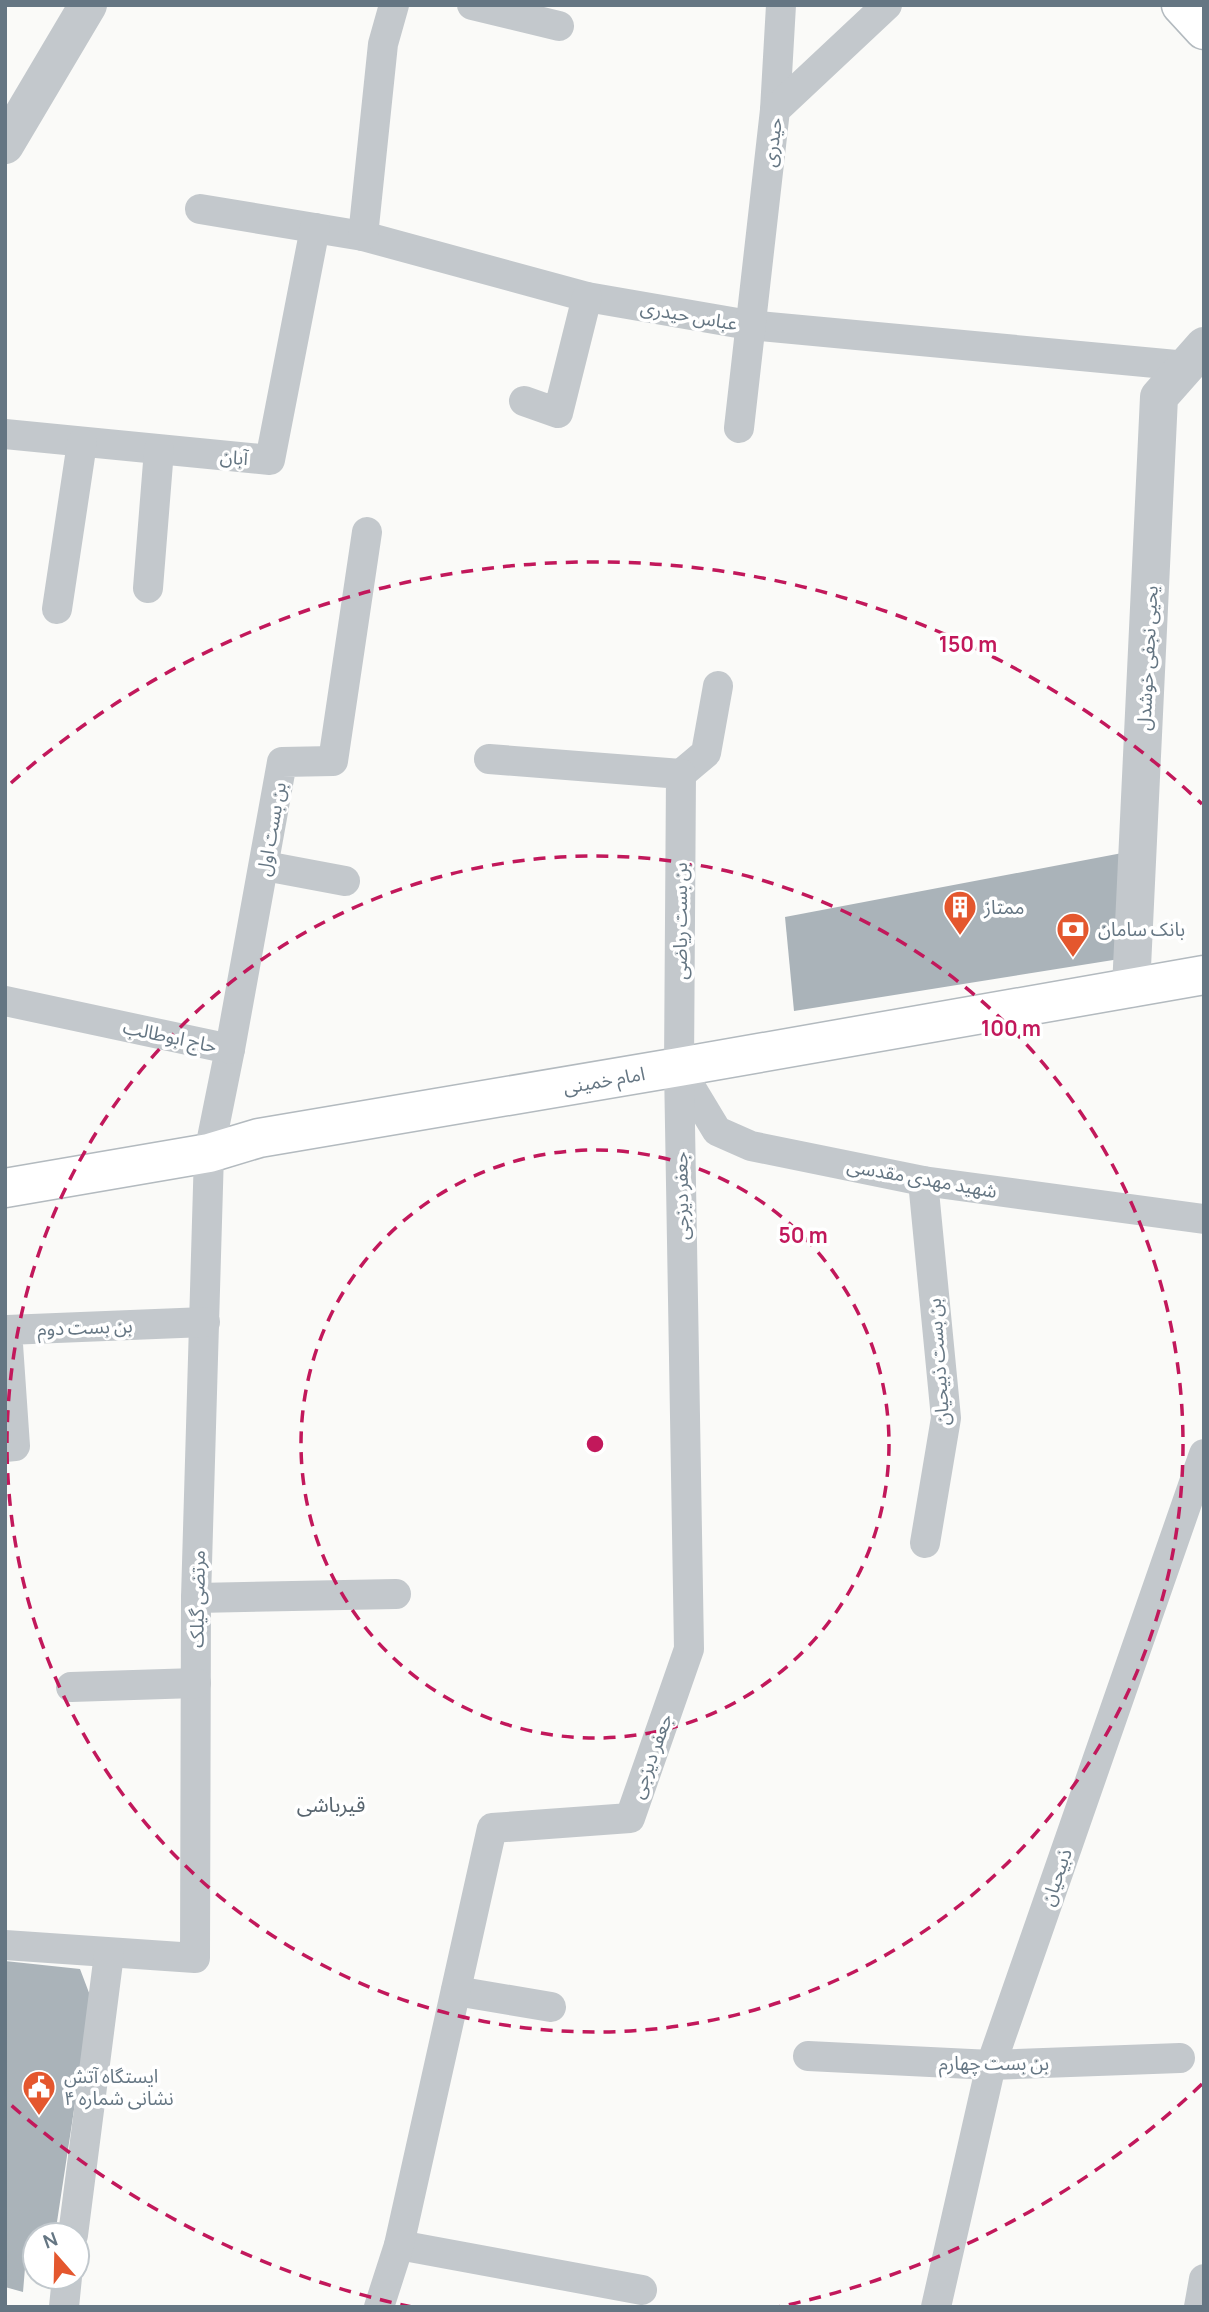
<svg xmlns="http://www.w3.org/2000/svg" width="1209" height="2312" font-family="Manrope,'Noto Sans Arabic',sans-serif">
<style>
.building{fill:#aab3b9}
.lines{fill:none;stroke-linecap:round;stroke-linejoin:round}
.secondary-casing{stroke:#b3babf;stroke-width:41}
.minor{stroke:#c3c8cc;stroke-width:30}
.tertiary{stroke:#c3c8cc;stroke-width:38}
.secondary{stroke:#fff;stroke-width:38}
.ring{fill:none;stroke:#c2185b;stroke-width:3.5;stroke-dasharray:12 9}
.labels{text-anchor:middle;stroke-width:7;stroke-linejoin:round;paint-order:stroke}
.street-label{font-size:19px;fill:#657683;stroke:#fff}
.poi-label{font-size:19px;fill:#657683;stroke:#fff;text-anchor:start}
.neighbourhood-label{font-size:21px;fill:#57646e;stroke:#fff}
.centre{fill:#c2185b;stroke:#fff;stroke-width:3.5}
.ring-label{font-size:21px;text-anchor:middle;font-weight:bold;fill:#c2185b;stroke:#fff;stroke-width:7;stroke-linejoin:round;paint-order:stroke}
</style>
<rect width="100%" height="100%" fill="#fafaf8"/>
<g class="building">
<path d="M1138,850L1132,957L794,1011L785,917Z"/>
<path d="M5,1961L80,1969L91,1998L55,2235H35V2258L26,2256L23,2292L5,2287Z"/>
</g>
<g class="lines">
<defs>
<g id="secondary">
<path d="M1181,5L1204,30"/>
<path d="M5,1188L209,1153L259,1138L679,1067L1204,975"/>
</g>
</defs>
<use href="#secondary" class="secondary-casing"/>
<g class="minor">
<path d="M472,5L559,26"/>
<path d="M775,110L781,5"/>
<path d="M200,209L363,236L587,297L749,325L1187,366"/>
<path d="M363,236L383,44L394,5"/>
<path d="M524,401L558,413L587,297"/>
<path d="M739,428L775,110L887,5"/>
<path d="M5,434L270,460L315,228"/>
<path d="M148,588L159,450"/>
<path d="M57,609L82,443"/>
<path d="M681,774L706,753L718,686"/>
<path d="M265,866L345,881"/>
<path d="M5,1001L230,1049L209,1153L196,1598L195,1958L5,1945"/>
<path d="M230,1049L282,762L333,761L367,532"/>
<path d="M679,1068L717,1131L751,1146L923,1181L1204,1219"/>
<path d="M923,1181L946,1418L925,1543"/>
<path d="M5,1447L15,1446L7,1330L205,1322"/>
<path d="M196,1598L396,1594"/>
<path d="M71,1687L196,1683"/>
<path d="M456,1991L551,2007"/>
<path d="M808,2056L991,2065L1180,2058"/>
<path d="M73,2235L109,1954"/>
<path d="M399,2245L642,2290"/>
<path d="M64,2307L67,2277"/>
<path d="M379,2307L399,2245L492,1828L630,1818L689,1649L679,1067L681,774L489,759"/>
<path d="M936,2307L991,2065L1204,1454"/>
<path d="M1199,2307L1204,2279"/>
</g>
<g class="tertiary">
<path d="M5,145L88,5"/>
<path d="M1131,988L1159,397L1204,346"/>
</g>
<use href="#secondary" class="secondary"/>
</g>
<g class="ring">
<circle cx="595" cy="1444" r="294"/>
<circle cx="595" cy="1444" r="588"/>
<path d="M1202 2084A882 882 0 0 1 778 2307M412 2307A882 882 0 0 1 11 2105M11 783A882 882 0 0 1 1202 804"/>
</g>
<defs>
<symbol id="building-pin" viewBox="-11 -11 22 30"><path d="M0 17L-7.5 6A9.5 9.5 0 1 1 7.5 6Z" fill="#e4572e" stroke="#fff"/><path d="M-4-6H4V6H1V3H-1V6H-4ZM-2.5-4.3h1.7v1.8h-1.7ZM.8-4.3h1.7v1.8H.8ZM-2.5-1h1.7V.8h-1.7ZM.8-1h1.7V.8H.8Z" fill="#fff"/></symbol>
<symbol id="bank-pin" viewBox="-11 -11 22 30"><path d="M0 17L-7.5 6A9.5 9.5 0 1 1 7.5 6Z" fill="#e4572e" stroke="#fff"/><path d="M-6-4H6V4H-6ZM0-2.3a2.3 2.3 0 1 0 0 4.6a2.3 2.3 0 1 0 0-4.6Z" fill="#fff"/></symbol>
<symbol id="civic-pin" viewBox="-11 -11 22 30"><path d="M0 17L-7.5 6A9.5 9.5 0 1 1 7.5 6Z" fill="#e4572e" stroke="#fff"/><path d="M-.6-6.5H3V-4.5H.6V-3L4-1V1h2V6H-6V1h2V-1L-.6-3ZM-1.2 2.5V6h2.4V2.5Z" fill="#fff"/></symbol>
</defs>
<g fill-rule="evenodd">
<use href="#building-pin" x="941" y="888" width="38" height="52"/>
<use href="#bank-pin" x="1054" y="910" width="38" height="52"/>
<use href="#civic-pin" x="20" y="2068" width="38" height="52"/>
</g>
<g class="labels">
<g class="street-label">
<text transform="translate(772 142) rotate(-82)" y="7">حیدری</text>
<text transform="translate(689 315) rotate(10)" y="7">عباس حیدری</text>
<text transform="translate(234 457) rotate(5)" y="7">آبان</text>
<text transform="translate(1147 658) rotate(-87)" y="7">یحیی نجفی خوشدل</text>
<text transform="translate(271 829) rotate(-80)" y="7">بن بست اول</text>
<text transform="translate(680 921) rotate(-90)" y="7">بن بست ریاضی</text>
<text transform="translate(170 1036) rotate(12)" y="7">حاج ابوطالب</text>
<text transform="translate(604 1080) rotate(-10)" y="7">امام خمینی</text>
<text transform="translate(922 1178) rotate(10)" y="7">شهید مهدی مقدسی</text>
<text transform="translate(681 1196) rotate(-91)" y="7">جعفر دیزجی</text>
<text transform="translate(85 1327) rotate(-2)" y="7">بن بست دوم</text>
<text transform="translate(938 1362) rotate(-94)" y="7">بن بست ذبیحیان</text>
<text transform="translate(197 1599) rotate(-89)" y="7">مرتضی گیلک</text>
<text transform="translate(651 1756) rotate(-70)" y="7">جعفر دیزجی</text>
<text transform="translate(1056 1877) rotate(-71)" y="7">ذبیحیان</text>
<text x="994" y="2070">بن بست چهارم</text>
</g>
<g class="poi-label">
<text x="984" y="914">ممتاز</text>
<text x="1098" y="936">بانک سامان</text>
<text x="64" y="2083">ایستگاه آتش<tspan x="64" dy="22">نشانی شماره ۴</tspan></text>
</g>
<g class="neighbourhood-label">
<text x="331" y="1812">قیرباشی</text>
</g>
</g>
<circle cx="595" cy="1444" r="10" class="centre"/>
<g class="ring-label">
<text x="968" y="652">150 m</text>
<text x="1011" y="1036">100 m</text>
<text x="803" y="1243">50 m</text>
</g>
<rect width="1209" height="2312" fill="none" stroke="#657683" stroke-width="14"/>
<g transform="translate(56 2256) rotate(340)"><circle r="33" fill="#ffffff" stroke="#c1c8cd" stroke-width="2"/>
<path d="M0-5L12 26L0 18L-12 26Z" fill="#e4572e"/>
<text y="-10" font-size="19" font-weight="bold" text-anchor="middle" fill="#657683">N</text>
</g>
</svg>
